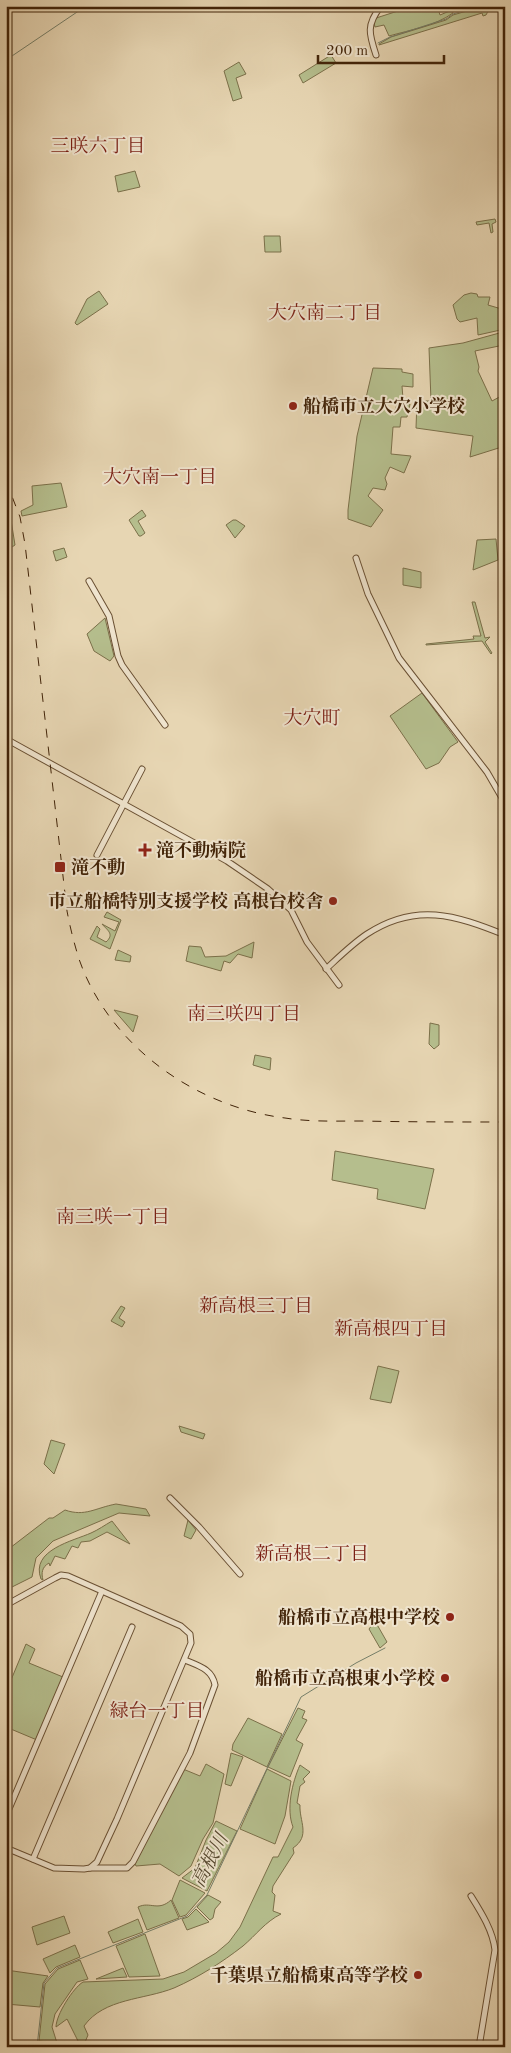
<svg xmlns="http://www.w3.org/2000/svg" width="511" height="2053" font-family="'Old Standard TT','Noto Serif JP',serif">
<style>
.green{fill:#b5be8d;stroke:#7b704a}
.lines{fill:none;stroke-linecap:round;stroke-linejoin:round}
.stream{stroke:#757e68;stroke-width:1}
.minor-casing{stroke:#6a5033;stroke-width:7}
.minor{stroke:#efe4ce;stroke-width:5}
.rail{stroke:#412308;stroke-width:1;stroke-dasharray:9 9;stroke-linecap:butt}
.poi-dot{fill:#8f2418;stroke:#efe4ce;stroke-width:2}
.labels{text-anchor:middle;stroke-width:4;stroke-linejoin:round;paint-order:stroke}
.poi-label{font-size:18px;font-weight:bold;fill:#412308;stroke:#efe4ce;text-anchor:end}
.neighbourhood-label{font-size:19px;fill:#7a1f14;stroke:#efe4ce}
.water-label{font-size:19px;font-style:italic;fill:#574930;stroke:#efe4ce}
</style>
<rect width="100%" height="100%" fill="#e7d6b3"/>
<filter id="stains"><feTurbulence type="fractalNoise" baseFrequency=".004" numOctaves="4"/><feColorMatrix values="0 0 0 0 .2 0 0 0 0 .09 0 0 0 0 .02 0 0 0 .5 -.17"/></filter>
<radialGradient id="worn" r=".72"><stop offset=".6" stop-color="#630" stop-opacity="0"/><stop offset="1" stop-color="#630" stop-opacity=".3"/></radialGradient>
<g class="green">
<path d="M407,6H437L440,15L452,10L453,13C435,26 410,30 389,36L384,25L375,27L373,19L401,10Z"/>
<path d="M484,6H491L486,15L483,16L482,13L379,45V44L391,37L446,20L453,15Z"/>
<path d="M331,55L336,63L303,83L299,75Z"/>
<path d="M239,62L246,74L236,78L242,98L233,101L224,71Z"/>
<path d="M135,171L140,187L118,192L115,176Z"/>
<path d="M495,219L496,222L492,224L493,232L491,233L489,223L477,225L476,222Z"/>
<path d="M264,236H280L281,252H265Z"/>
<path d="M99,291L108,304L77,325L75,323L87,299Z"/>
<path d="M471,293L477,294L478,297H490L488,305L505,310V329L478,335L477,318L460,322L457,319L453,305L464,295Z"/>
<path d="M503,332L505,338L501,342L499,346L475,351L479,367L478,371L492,401L505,394V446L470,457L473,436L416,428L417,401H431L429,348L463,343Z"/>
<path d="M373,368L402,369V372L413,374V387L402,386L403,399L396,403L387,401L386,410L394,412L397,405L410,404L407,417H401L400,427H393L391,454L411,456L404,473L390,467L385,478L387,484L385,490L373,488L368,496L383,510L371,527L348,519V510L357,436Z"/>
<path d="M61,483L67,507L22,516L21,511L33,505L32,486Z"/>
<path d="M142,510L146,516L138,521L145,533L141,536H139L129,520Z"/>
<path d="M11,520L15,545L6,551V523Z"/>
<path d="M233,520H236L245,526L235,538L226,525Z"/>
<path d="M496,539L498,560L473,570L477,540Z"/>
<path d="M64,548L67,557L56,561L53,551Z"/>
<path d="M403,568L421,572V588L403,585Z"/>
<path d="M472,602H475L485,638L490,637L485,642L492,653L491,654L482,641L426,645V644L474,639L473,636H481Z"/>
<path d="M105,618L114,656L110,661L94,651L87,634Z"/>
<path d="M422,693L458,742L450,747L439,763L426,769L390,716Z"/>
<path d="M107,912L121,920L110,949L90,939L97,926L100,929L97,937L106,942C115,934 107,930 102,924L115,931L119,922L104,917Z"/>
<path d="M254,942L252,958L238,954L230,963L224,961L221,971L186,961L189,946L201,947L205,957L226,956Z"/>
<path d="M118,950L131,956L130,962L115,960Z"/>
<path d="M114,1010L138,1016L133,1032Z"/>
<path d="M430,1023L439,1025V1045L434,1049L429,1044Z"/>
<path d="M255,1055L271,1058L270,1070L253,1065Z"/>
<path d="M335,1151L434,1169L425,1209L377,1199L378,1189L332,1180Z"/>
<path d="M121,1306L125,1308L119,1318L125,1322L122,1327L111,1321Z"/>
<path d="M378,1366L399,1371L391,1403L370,1399Z"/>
<path d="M179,1426L205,1434L203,1439L181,1432Z"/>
<path d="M51,1440L65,1444L54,1474L44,1464Z"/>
<path d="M116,1504L146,1509L150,1516L119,1513L53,1541L36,1558L32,1577L12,1587L6,1581V1551L49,1518H53L65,1510C85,1517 95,1508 116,1504Z"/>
<path d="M188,1520L196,1530L191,1539L184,1536Z"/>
<path d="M112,1521L130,1544L107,1532L90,1541L81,1542L78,1548L72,1546L65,1559L55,1556L50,1566L49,1563C42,1567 41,1573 43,1580L41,1579C30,1550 73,1541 91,1533C98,1530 105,1525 112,1521Z"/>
<path d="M375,1621L387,1642L380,1648L369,1629Z"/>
<path d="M26,1644L35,1649L29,1663L63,1677L37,1740L6,1727V1692Z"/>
<path d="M298,1708L305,1711L302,1718L307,1720L296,1740L303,1744L290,1777L268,1767Z"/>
<path d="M248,1718L282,1734L267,1767L232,1750L233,1744Z"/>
<path d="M231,1753L243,1757L231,1786L225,1784Z"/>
<path d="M206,1764L224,1774L213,1823L203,1839L191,1866L179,1876L160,1864L136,1866L135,1864L183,1769L200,1776Z"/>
<path d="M300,1765L310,1772L303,1779L305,1782L300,1786L297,1803L300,1805C299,1821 311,1836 293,1848L294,1853L273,1886L272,1892L275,1895L273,1911L281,1914C265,1922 256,1935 243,1946C221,1963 199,1977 174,1988C144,2000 104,1998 84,2026L88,2035L83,2047H81L67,2019L56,2027C56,2015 73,1988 83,1982L163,1979L184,1972L216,1953L229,1942L240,1927L273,1857H278L293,1827C286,1809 292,1783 300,1765Z"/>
<path d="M267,1769L291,1781L285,1816L275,1844L240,1829Z"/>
<path d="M216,1821L237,1831L207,1891L182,1878L195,1868L206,1840Z"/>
<path d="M180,1880L205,1893L186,1915L180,1917L172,1900Z"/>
<path d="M208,1895L221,1902L215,1909L213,1918L210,1920L197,1907Z"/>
<path d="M171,1900L179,1918L147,1930L138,1907C150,1901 158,1912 171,1900Z"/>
<path d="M196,1909L209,1922L187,1930L182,1919L188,1917Z"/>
<path d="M64,1916L70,1933L37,1945L32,1927Z"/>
<path d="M138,1919L143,1932L113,1943L108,1932Z"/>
<path d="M145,1934L160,1976L129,1977L116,1946Z"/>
<path d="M75,1945L80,1957L56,1967L50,1973L43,1959Z"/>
<path d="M80,1960L88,1979L77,1982L55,2014L52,2027L57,2043L39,2041L45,1984L58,1969Z"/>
<path d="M123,1968L127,1977L96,1979Z"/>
<path d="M6,1970L48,1976L43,1983L40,2007L6,2004Z"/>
</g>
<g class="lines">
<g class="stream">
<path d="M378,43L390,37L446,19L453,14L480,6"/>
<path d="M6,61L9,58L86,6"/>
<path d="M37,2047L44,1983L57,1968L187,1916L207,1895L301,1697L356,1663L385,1648"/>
</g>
<defs>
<g id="minor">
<path d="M376,55C369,34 366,25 381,6"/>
<path d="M356,558L368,594L399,658L487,772L505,803"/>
<path d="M89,581L109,616L118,656L122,665L165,725"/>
<path d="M6,739L227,861L268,889L291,910L307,942L339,985"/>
<path d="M97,855L142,769"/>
<path d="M326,969C339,957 352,944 367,934C416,902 455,915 505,935"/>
<path d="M170,1498L199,1527L240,1574"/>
<path d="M6,1605L55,1578L61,1575L68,1576L181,1626L190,1634L191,1643L117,1819L97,1862L90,1868L84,1869L54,1868L6,1848"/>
<path d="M6,1816L102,1591"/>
<path d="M33,1859L132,1627"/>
<path d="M90,1868H127L133,1862L190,1753L215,1685C212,1669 199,1666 185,1660"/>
<path d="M471,1896C481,1912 493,1931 495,1950L479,2047"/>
</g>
</defs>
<use href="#minor" class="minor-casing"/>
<use href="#minor" class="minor"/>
<path class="rail" d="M6,481L20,517L25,544L67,911C70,927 74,943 79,959C109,1046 196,1107 285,1118C310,1122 335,1121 361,1121C409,1122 457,1122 505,1122"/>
</g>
<g class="poi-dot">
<circle cx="293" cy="406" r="5"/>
<path d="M142.5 842.5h5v5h5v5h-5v5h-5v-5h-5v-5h5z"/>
<rect x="54" y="861" width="12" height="12" rx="2.5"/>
<circle cx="333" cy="901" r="5"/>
<circle cx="450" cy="1617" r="5"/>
<circle cx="445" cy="1678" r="5"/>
<circle cx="418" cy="1975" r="5"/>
</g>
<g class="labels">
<g class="poi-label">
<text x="303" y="412" text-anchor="start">船橋市立大穴小学校</text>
<text x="156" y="856" text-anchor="start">滝不動病院</text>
<text x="71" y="873" text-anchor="start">滝不動</text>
<text x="323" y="907">市立船橋特別支援学校 高根台校舎</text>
<text x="440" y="1623">船橋市立高根中学校</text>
<text x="435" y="1684">船橋市立高根東小学校</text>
<text x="408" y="1981">千葉県立船橋東高等学校</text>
</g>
<g class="neighbourhood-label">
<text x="98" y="152">三咲六丁目</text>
<text x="325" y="319">大穴南二丁目</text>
<text x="160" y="483">大穴南一丁目</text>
<text x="312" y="724">大穴町</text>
<text x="244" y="1020">南三咲四丁目</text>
<text x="113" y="1223">南三咲一丁目</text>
<text x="256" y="1312">新高根三丁目</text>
<text x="391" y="1335">新高根四丁目</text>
<text x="312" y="1560">新高根二丁目</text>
<text x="157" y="1717">緑台一丁目</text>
</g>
<g class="water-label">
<text transform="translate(209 1860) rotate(-63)" y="7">高根川</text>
</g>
</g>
<rect width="511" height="2053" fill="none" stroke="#e7d6b3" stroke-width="25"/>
<rect x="8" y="8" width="496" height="2038" fill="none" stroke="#412308" stroke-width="2.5"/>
<rect x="12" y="12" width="486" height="2028" fill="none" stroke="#412308"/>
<path d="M318 55v8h126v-8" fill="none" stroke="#412308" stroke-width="2.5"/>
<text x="326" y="55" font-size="15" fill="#412308" stroke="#efe4ce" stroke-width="4" paint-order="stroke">200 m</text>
<rect width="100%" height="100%" filter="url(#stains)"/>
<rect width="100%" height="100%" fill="url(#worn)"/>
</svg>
